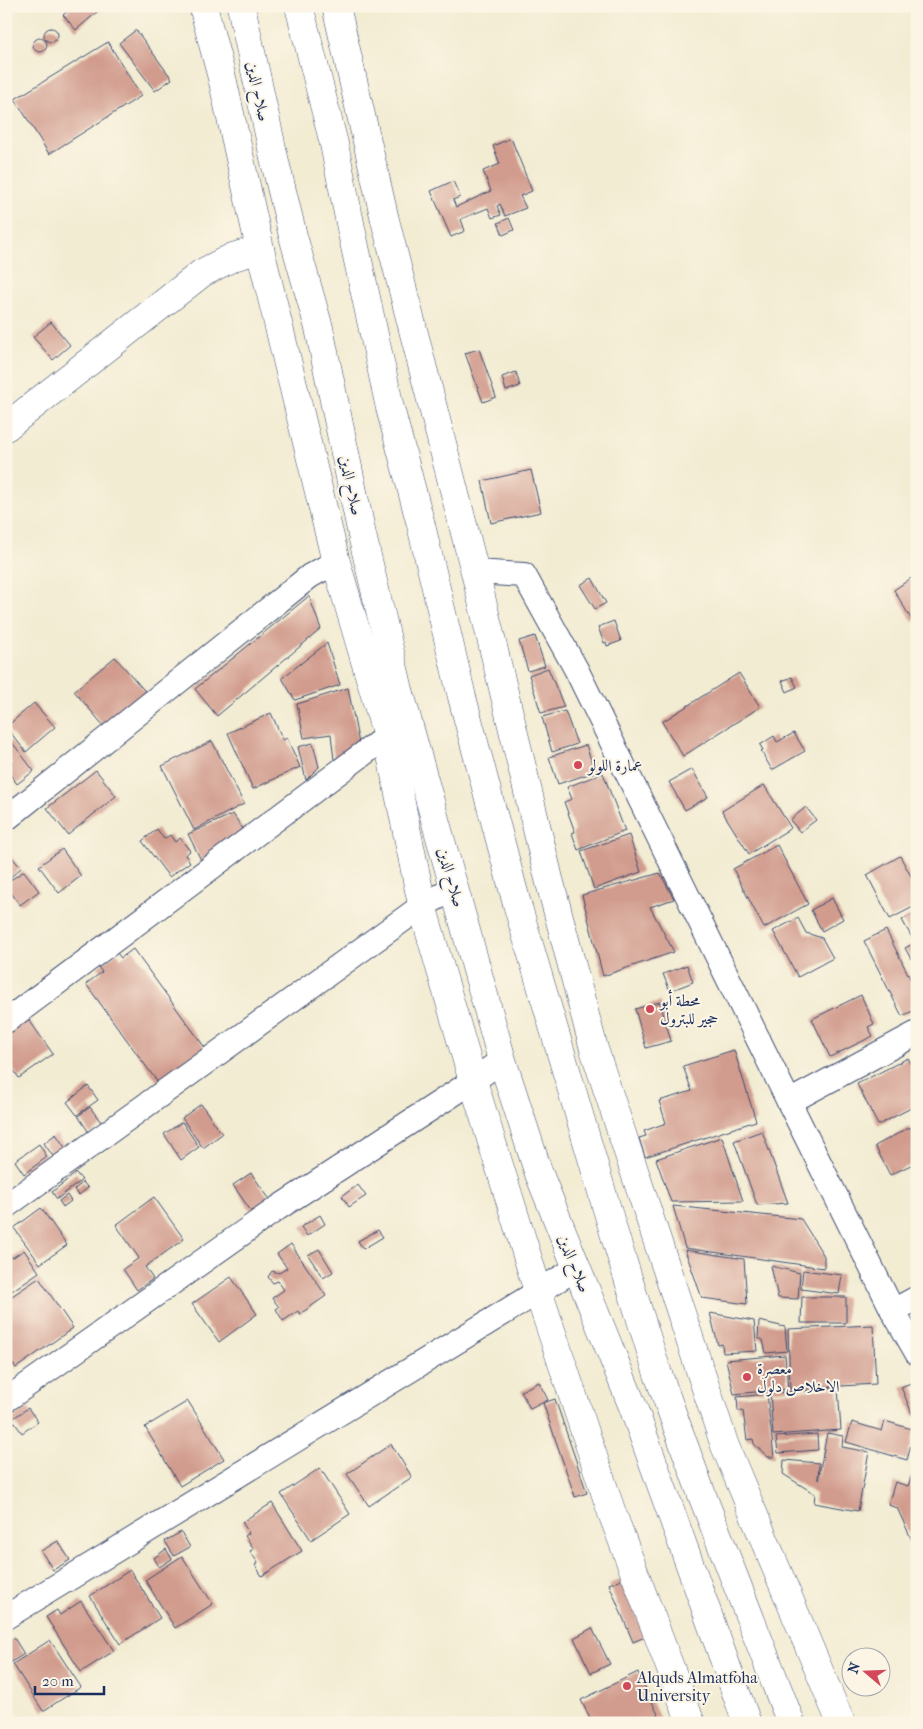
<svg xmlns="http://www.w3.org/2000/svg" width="923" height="1729" font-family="'IM FELL French Canon',Amiri,serif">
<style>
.building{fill:#d19c8e}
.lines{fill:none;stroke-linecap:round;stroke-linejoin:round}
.minor-casing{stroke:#3b4b70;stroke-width:26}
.tertiary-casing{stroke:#3b4b70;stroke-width:29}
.secondary-casing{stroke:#3b4b70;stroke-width:29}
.trunk-casing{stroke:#3b4b70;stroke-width:29}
.minor{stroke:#fff;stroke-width:24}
.tertiary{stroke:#fff;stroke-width:28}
.secondary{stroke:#fff;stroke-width:28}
.trunk{stroke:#fff;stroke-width:28}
.poi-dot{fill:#d1495b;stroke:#fcf5e5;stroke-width:2}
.labels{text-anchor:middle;stroke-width:4;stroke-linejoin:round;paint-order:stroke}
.street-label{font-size:16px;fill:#1b2f5e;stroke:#fcf5e5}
.poi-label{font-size:16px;fill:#1b2f5e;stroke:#fcf5e5;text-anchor:start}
</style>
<rect width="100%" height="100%" fill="#fcf5e5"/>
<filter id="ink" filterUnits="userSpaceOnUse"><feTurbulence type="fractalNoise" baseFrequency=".02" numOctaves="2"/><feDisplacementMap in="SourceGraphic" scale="10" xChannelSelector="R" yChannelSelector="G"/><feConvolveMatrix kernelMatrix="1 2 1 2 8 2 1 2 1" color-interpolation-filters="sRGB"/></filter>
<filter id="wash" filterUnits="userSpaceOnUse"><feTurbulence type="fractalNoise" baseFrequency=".0096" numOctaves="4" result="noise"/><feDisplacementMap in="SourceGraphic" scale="20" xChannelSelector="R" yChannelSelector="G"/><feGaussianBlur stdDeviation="1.12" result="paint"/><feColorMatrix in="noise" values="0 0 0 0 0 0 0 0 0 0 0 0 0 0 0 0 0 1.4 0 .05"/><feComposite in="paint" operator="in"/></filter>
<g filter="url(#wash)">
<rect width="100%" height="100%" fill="#f2ecd3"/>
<g id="blocks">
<g class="building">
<path d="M73,6H104L76,30L63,15Z"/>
<circle cx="51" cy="35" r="7"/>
<path d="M136,30L172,79L155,91L119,43Z"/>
<circle cx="40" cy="45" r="7"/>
<path d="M108,42L141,96L49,154L15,99Z"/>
<path d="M511,138L532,191L520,196L526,208L505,216L500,204L497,206L501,215L492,218L488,208L461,219L465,231L451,237L431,191L453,181L460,197L453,200L456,207L491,191L483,171L500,164L493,146Z"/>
<path d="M509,218L514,230L503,235L498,223Z"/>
<path d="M51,322L70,345L53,360L33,337Z"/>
<path d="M479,349L496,397L483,402L465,353Z"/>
<path d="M516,372L520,386L506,391L502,377Z"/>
<path d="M531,470L541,512L491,523L482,481Z"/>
<path d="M917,574V619L913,622L894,590Z"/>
<path d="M592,578L606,603L595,609L580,585Z"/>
<path d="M309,596L321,629L217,716L195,689Z"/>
<path d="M614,621L621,641L607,646L606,642L604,643L598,627Z"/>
<path d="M535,636L545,666L528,671L519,641Z"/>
<path d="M327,643L340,685L295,700L282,678Z"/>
<path d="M115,657L150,697L109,732L74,691Z"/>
<path d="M548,668L564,707L541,713L529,675Z"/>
<path d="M739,673L760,707L683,756L662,722Z"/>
<path d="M792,677L797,687L787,692L782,681Z"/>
<path d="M348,688L359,744L334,760L331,734L304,738L297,704Z"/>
<path d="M34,703L55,727L26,752L6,727Z"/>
<path d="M565,711L577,744L552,752L542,717Z"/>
<path d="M271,713L283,740L287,738L300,767L253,789L228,733Z"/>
<path d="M794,733L805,751L772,770L761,751L763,750L760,745L774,736L777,742Z"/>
<path d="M11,741L34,771L17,784L6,769V767L12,763L6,756V745Z"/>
<path d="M212,741L244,804L194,830L162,766Z"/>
<path d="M313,743L319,767L306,780L298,747Z"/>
<path d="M586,745L595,772L558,784L549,757Z"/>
<path d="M692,769L708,797L685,810L669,782Z"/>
<path d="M96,770L116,796L68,835L47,808Z"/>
<path d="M603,773L625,831L578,850L572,833L575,832L564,802L572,799L567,787Z"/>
<path d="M764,785L791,828L749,854L722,811Z"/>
<path d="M806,807L816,820L800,832L790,820Z"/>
<path d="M233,814L245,832L203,864L188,834Z"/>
<path d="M157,829L164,839L170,835L175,842L180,838L190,851L185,855L190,862L169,877L142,841Z"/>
<path d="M629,835L641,872L594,889L581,851Z"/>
<path d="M777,845L808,904L764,928L733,869Z"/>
<path d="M62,849L81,876L59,893L39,866Z"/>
<path d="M6,850L21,868L6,881Z"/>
<path d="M900,856L917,887V905L890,919L867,875Z"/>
<path d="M24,871L39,891L20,905L6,886V883Z"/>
<path d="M660,873L674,899L650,907L674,952L603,976L582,895Z"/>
<path d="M832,898L843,919L822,931L811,910Z"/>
<path d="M917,912V956L911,959L905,948L915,943L902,920Z"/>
<path d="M798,918L806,933L822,938L833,958L798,977L773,931Z"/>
<path d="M886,930L917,992V1009L902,1016L864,941Z"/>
<path d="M133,949L206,1049L159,1084L86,984L102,972L98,967L117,953L121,958Z"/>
<path d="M687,965L693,982L670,991L663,974Z"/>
<path d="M861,995L874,1024L868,1027L873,1036L830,1057L812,1019Z"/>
<path d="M660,1002L671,1041L646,1048L635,1009Z"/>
<path d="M27,1017L53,1054L19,1078L6,1059V1032Z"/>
<path d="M734,1050L756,1121L645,1157L639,1138L646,1136L644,1131L666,1123L659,1101L692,1091L683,1066Z"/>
<path d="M908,1058L917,1075V1105L878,1125L857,1084Z"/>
<path d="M88,1086L98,1100L77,1115L67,1102Z"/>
<path d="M201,1104L222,1134L203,1148L182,1118Z"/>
<path d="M90,1107L103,1125L90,1134L78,1116Z"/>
<path d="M182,1122L199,1147L181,1160L164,1134Z"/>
<path d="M910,1127L917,1140V1162L890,1175L875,1146Z"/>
<path d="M762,1131L788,1203L757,1205L734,1141Z"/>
<path d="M56,1134L66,1149L54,1158L44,1143Z"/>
<path d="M722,1137L743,1201L671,1202L656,1159Z"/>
<path d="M39,1144L47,1157L24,1174L15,1161Z"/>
<path d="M76,1173L82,1180L57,1199L52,1192Z"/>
<path d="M251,1173L271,1201L253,1214L233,1185Z"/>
<path d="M83,1182L88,1188L79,1195L74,1190Z"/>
<path d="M358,1185L366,1196L349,1207L342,1196Z"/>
<path d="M67,1195L71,1201L63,1207L59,1201Z"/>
<path d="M154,1197L184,1239L145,1267L153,1279L137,1290L123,1269L139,1258L116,1225Z"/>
<path d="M673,1206L801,1219L824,1256V1268L685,1248Z"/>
<path d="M41,1208L67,1245L40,1264L14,1228Z"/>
<path d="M320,1215L325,1224L307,1236L301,1227Z"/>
<path d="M378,1230L383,1237L363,1249L358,1241Z"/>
<path d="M291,1244L326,1296L300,1314L298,1311L283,1321L276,1309L279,1307L272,1298L284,1290L278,1281L273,1283L268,1277L272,1271L279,1273L287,1268L277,1254Z"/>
<path d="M6,1249L12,1258L24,1250L39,1272L6,1295Z"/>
<path d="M319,1249L333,1272L323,1278L308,1255Z"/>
<path d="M685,1250L744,1259L747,1304L702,1298Z"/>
<path d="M771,1266L800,1273L798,1299L778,1298Z"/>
<path d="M803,1270L842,1275L839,1294L801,1289Z"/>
<path d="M231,1277L257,1314L219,1342L192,1304Z"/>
<path d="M39,1278L73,1328L16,1368L6,1354V1300Z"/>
<path d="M802,1297H846V1323H801Z"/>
<path d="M710,1313L754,1321L757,1351L723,1353L722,1344L718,1345Z"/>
<path d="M759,1321L785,1327L787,1351L766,1353L763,1340L758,1338Z"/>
<path d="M873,1325L876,1384L790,1389L788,1329Z"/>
<path d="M785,1355L788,1389L734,1394L726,1360Z"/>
<path d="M539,1382L548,1400L530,1409L521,1391Z"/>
<path d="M911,1383L917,1395V1414L913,1416L901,1387Z"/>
<path d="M838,1388L841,1430L773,1435L770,1393Z"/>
<path d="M767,1394L774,1457H768L754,1444L753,1439L747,1440L743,1411H738L737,1397Z"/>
<path d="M555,1399L587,1493L575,1497L543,1403Z"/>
<path d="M188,1401L224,1459L180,1486L145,1427Z"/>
<path d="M28,1408L38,1422L22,1433L12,1419Z"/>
<path d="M885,1421L915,1430L907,1460L846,1442L852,1422L882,1431Z"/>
<path d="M827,1433L843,1436L842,1447L869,1452L858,1511L814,1503L815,1494L783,1474L784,1460L819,1463L818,1480Z"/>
<path d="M817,1434L818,1450L778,1453L776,1437Z"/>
<path d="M391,1444L412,1477L369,1506L347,1474Z"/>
<path d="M320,1468L350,1514L311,1540L281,1494Z"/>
<path d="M912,1475L917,1476V1551L897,1508L888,1505L895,1482L908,1486Z"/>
<path d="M272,1503L302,1551L262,1576L255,1565L258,1563L250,1551L254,1549L245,1536L249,1533L242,1522Z"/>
<path d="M181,1532L190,1547L174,1556L165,1541Z"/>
<path d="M58,1541L70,1560L53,1570L41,1551Z"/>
<path d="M166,1549L172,1559L159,1567L154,1558Z"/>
<path d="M182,1556L213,1604L175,1628L145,1580Z"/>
<path d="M130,1570L160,1618L120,1644L90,1596Z"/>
<path d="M622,1579L645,1637L633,1642L609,1584Z"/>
<path d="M81,1601L114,1651L81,1672L46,1617L57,1610L60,1615Z"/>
<path d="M592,1628L610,1664L591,1673L574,1638Z"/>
<path d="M14,1638L24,1654L10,1663L6,1657V1643Z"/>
<path d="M50,1640L81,1687L43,1711L13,1664Z"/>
<path d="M638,1672L662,1723H592L581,1700Z"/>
</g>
</g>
</g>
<g filter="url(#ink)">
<use href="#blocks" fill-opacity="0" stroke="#3b4b70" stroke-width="1"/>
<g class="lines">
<defs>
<g id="minor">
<path d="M475,572L524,575L576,669L789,1102L893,1311L917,1353"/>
<path d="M6,819L310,576L336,562"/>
<path d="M6,1021L387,736"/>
<path d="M789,1102L917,1033"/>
<path d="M6,1206L422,906L455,888"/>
<path d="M893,1311L917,1298"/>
<path d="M6,1400L278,1208L473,1081L502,1060"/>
<path d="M6,1617L577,1268"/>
</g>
<path id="tertiary" d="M6,427L202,273L233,257L260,249"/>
<g id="secondary">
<path d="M203,6L223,82L260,249L336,562L387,736L423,909L473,1081L538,1291L612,1513L691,1723"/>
<path d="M336,6L385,220L475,572L549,879L594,1049L725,1446L841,1723"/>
</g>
<g id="trunk">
<path d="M241,6L275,162L293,236L319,328L362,535L399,690L502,1060L539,1174L633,1407L747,1723"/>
<path d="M299,6L334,144L352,233L390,408L420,521L462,697L517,904L617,1243L658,1374L702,1495L791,1723"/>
</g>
</defs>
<use href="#minor" class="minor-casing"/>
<use href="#tertiary" class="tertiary-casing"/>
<use href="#secondary" class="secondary-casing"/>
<use href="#trunk" class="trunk-casing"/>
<use href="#minor" class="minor"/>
<use href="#tertiary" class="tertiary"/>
<use href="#secondary" class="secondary"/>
<use href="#trunk" class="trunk"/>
</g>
</g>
<g class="poi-dot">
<circle cx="578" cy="765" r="5"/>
<circle cx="650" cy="1009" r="5"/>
<circle cx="747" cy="1377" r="5"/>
<circle cx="627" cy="1686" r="5"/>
</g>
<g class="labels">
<g class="street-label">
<text transform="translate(259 91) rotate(78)" y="6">صلاح الدين</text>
<text transform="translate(352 485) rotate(78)" y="6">صلاح الدين</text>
<text transform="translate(452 877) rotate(74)" y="6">صلاح الدين</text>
<text transform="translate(575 1263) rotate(68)" y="6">صلاح الدين</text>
</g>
<g class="poi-label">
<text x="588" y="771">عمارة اللولو</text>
<text x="660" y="1006">محطة أبو<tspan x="660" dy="18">حجير للبترول</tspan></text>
<text x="757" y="1374">معصرة<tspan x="757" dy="18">الاخلاص دلول</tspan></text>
<text x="637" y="1683">Alquds Almatfoha<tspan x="637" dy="18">University</tspan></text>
</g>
</g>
<rect width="923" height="1729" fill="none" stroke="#fcf5e5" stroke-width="25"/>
<g transform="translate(866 1672) rotate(289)"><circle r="24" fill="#fcf5e5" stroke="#a2a6af"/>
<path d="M0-4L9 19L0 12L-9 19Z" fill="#d1495b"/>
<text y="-8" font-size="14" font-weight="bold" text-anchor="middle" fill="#1b2f5e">N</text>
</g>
<path d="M35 1686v8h69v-8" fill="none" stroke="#1b2f5e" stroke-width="2.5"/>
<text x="42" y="1686" font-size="15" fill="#1b2f5e" stroke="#fcf5e5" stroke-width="4" paint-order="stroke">20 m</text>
</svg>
